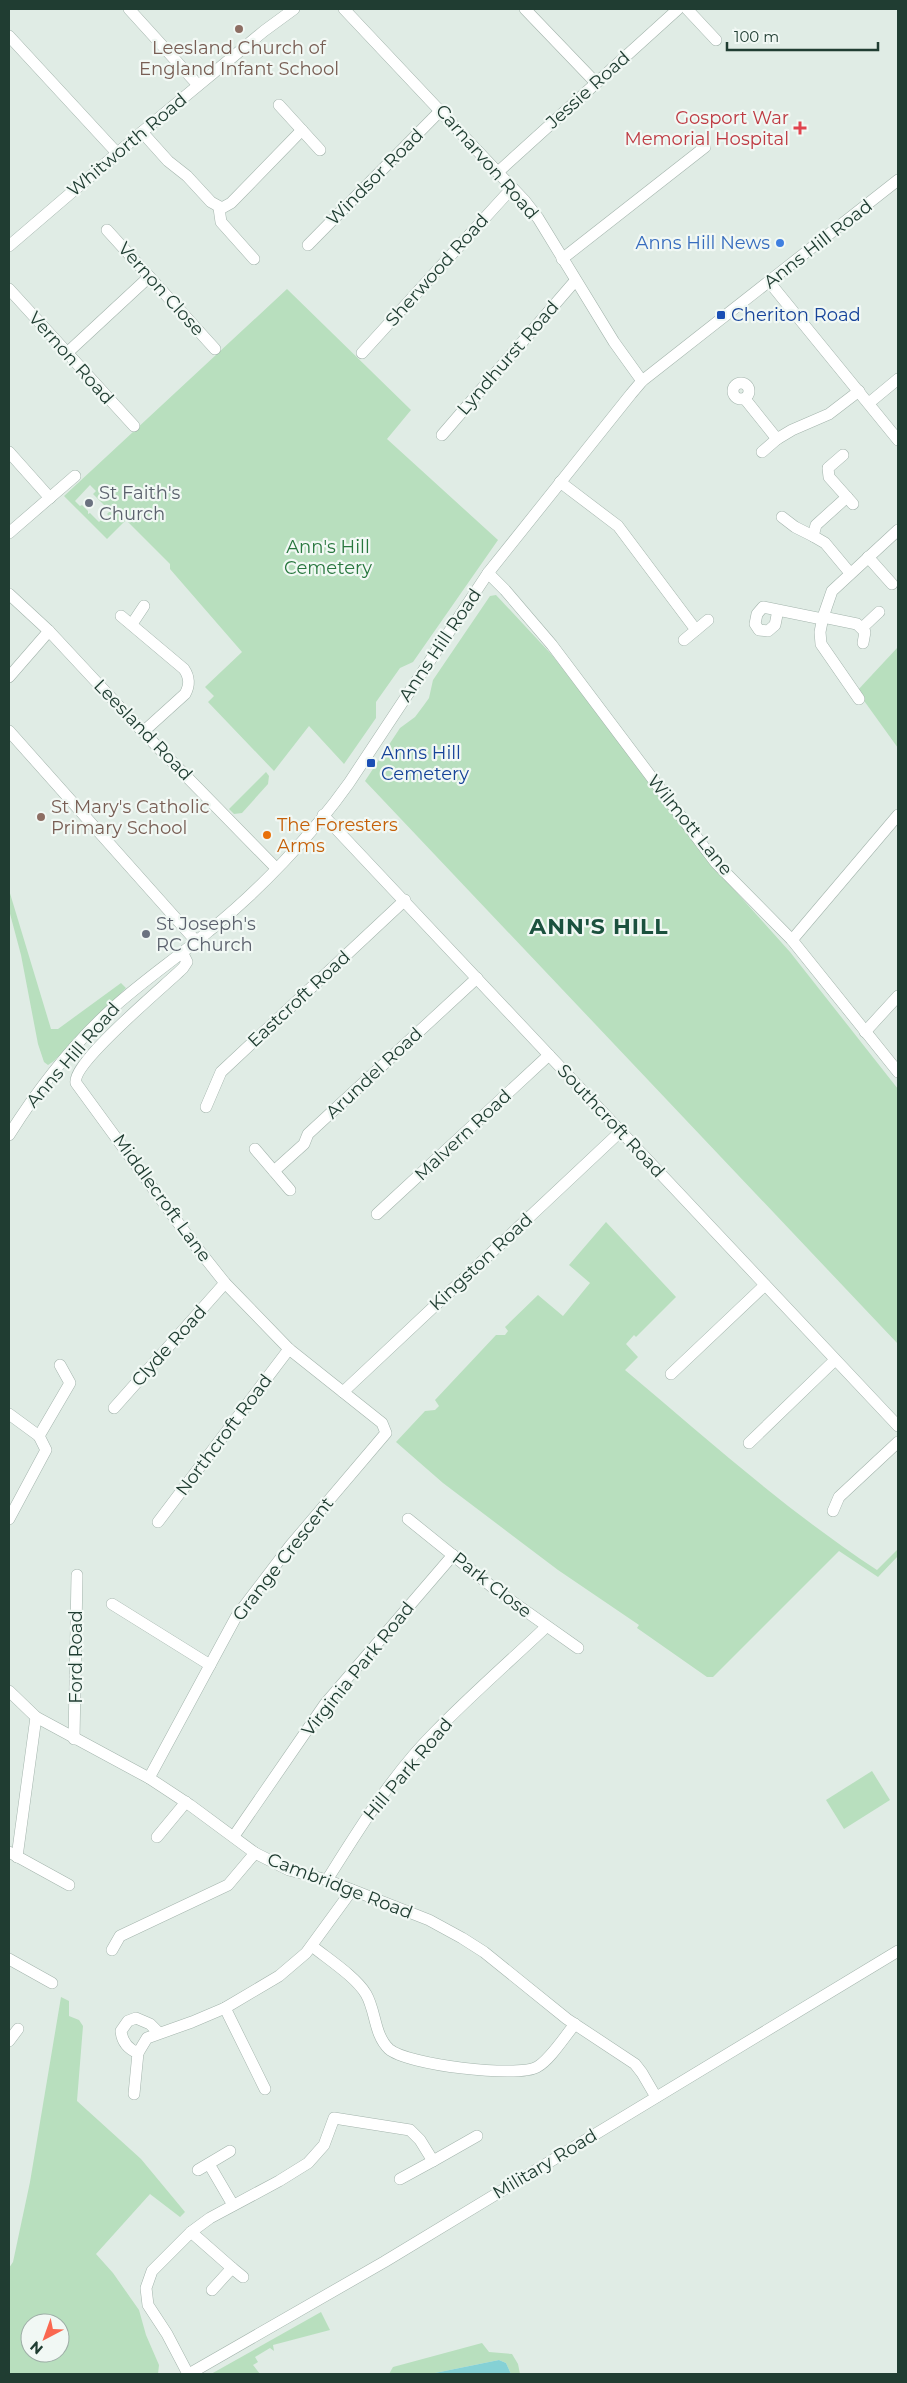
<svg xmlns="http://www.w3.org/2000/svg" width="907" height="2383" font-family="Montserrat,sans-serif">
<style>
.green{fill:#b8dfbe;fill-rule:evenodd}
.water{fill:#85d1d5}
.lines{fill:none;stroke-linecap:round;stroke-linejoin:round}
.minor-casing{stroke:#a3b4ac;stroke-width:12}
.minor{stroke:#fff;stroke-width:11}
.education-dot{fill:#8d6e63;stroke:#f1f8f4;stroke-width:2}
.health-dot{fill:#e0444e;stroke:#f1f8f4;stroke-width:2}
.shop-dot{fill:#3f7fe0;stroke:#f1f8f4;stroke-width:2}
.transit-dot{fill:#1a4fb4;stroke:#f1f8f4;stroke-width:2}
.worship-dot{fill:#6b7280;stroke:#f1f8f4;stroke-width:2}
.food-dot{fill:#e8710a;stroke:#f1f8f4;stroke-width:2}
.labels{text-anchor:middle;stroke-width:4.5;stroke-linejoin:round;paint-order:stroke}
.education-label{font-size:18px;fill:#785e54;stroke:#f1f8f4}
.street-label{font-size:18px;fill:#203d32;stroke:#f1f8f4}
.health-label{font-size:18px;fill:#be3a42;stroke:#f1f8f4;text-anchor:end}
.shop-label{font-size:18px;fill:#366cbe;stroke:#f1f8f4;text-anchor:end}
.transit-label{font-size:18px;fill:#164399;stroke:#f1f8f4;text-anchor:start}
.worship-label{font-size:18px;fill:#5b616d;stroke:#f1f8f4;text-anchor:start}
.park-label{font-size:18px;fill:#28773e;stroke:#f1f8f4}
.food-label{font-size:18px;fill:#c56008;stroke:#f1f8f4;text-anchor:start}
.district-label{font-size:22px;font-weight:bold;letter-spacing:1px;fill:#1b513e;stroke:#f1f8f4}
</style>
<rect width="100%" height="100%" fill="#e0ece5"/>
<g class="green">
<path d="M287,289L411,410L387,439L498,540L413,662L400,668L376,702V718L344,764L309,726L274,771L208,702L214,696L205,687L242,652L170,569V564L126,520L107,539L64,496ZM90,485L96,491L93,494L110,511L107,514L109,516L106,519L104,517L99,522L90,513L88,514V511L82,505L80,506L75,501Z"/>
<path d="M496,595L552,655L730,885L790,952L898,1089V1344L365,781L400,728L415,717L424,705L429,698L433,680L490,596Z"/>
<path d="M898,647V748L857,691Z"/>
<path d="M266,772L269,776L268,784L242,813L234,814L229,809Z"/>
<path d="M9,890L51,1029H58L121,983L126,988L54,1061L48,1065L44,1062L38,1044L21,955L9,910Z"/>
<path d="M606,1222L676,1297L636,1337L634,1335L626,1344L638,1357L625,1370C707,1439 787,1511 877,1570L898,1549V1556L878,1577L839,1551L713,1677H707L637,1628L639,1625L558,1570L443,1483L396,1442L425,1411L435,1410L439,1406L435,1400L496,1335H505L508,1331L505,1327L538,1295L563,1316L590,1283L569,1265Z"/>
<path d="M872,1771L890,1800L844,1829L826,1800Z"/>
<path d="M61,1997L69,2001V2016L79,2020L83,2026L77,2101L141,2159L185,2212L180,2217L150,2194L96,2254L113,2273L139,2310L146,2335L159,2365L158,2374H9V2268L13,2262L30,2182ZM30,2323H60V2353H30Z"/>
<path d="M321,2312L330,2330L273,2345L274,2351L270,2348L255,2357L258,2362L253,2365L260,2374H211Z"/>
<path d="M482,2343L489,2352L512,2354L518,2364L520,2374H511L506,2363L499,2360L430,2374H389L393,2367Z"/>
</g>
<path class="water" d="M499,2360L506,2363L511,2374H430Z"/>
<g class="lines">
<defs>
<g id="minor">
<path d="M129,9L198,85"/>
<path d="M344,9L524,200L538,218L614,342L642,381"/>
<path d="M525,9L596,83"/>
<path d="M687,9L716,40"/>
<path d="M9,36L117,153"/>
<path d="M279,105L320,150"/>
<path d="M142,132L168,161L187,176L211,202L222,208L231,203L302,130"/>
<path d="M498,172L678,9"/>
<path d="M219,208L221,222L254,259"/>
<path d="M107,230L215,349"/>
<path d="M308,245L441,110"/>
<path d="M9,246L142,132L264,31L294,9"/>
<path d="M562,259L705,147"/>
<path d="M770,283L898,440"/>
<path d="M9,289L134,426"/>
<path d="M67,353L149,277"/>
<path d="M362,353L512,188"/>
<circle cx="741" cy="391" r="8"/>
<path d="M745,399L777,439L792,430L829,414L859,391"/>
<path d="M869,403L898,379"/>
<path d="M442,435L575,281"/>
<path d="M9,452L50,498"/>
<path d="M762,452L777,439"/>
<path d="M843,455L828,468L829,477L853,504"/>
<path d="M560,482L618,526L696,630L684,640"/>
<path d="M847,497L816,525L813,536L825,543L850,573"/>
<path d="M782,517L795,527L813,536"/>
<path d="M9,533L75,476"/>
<path d="M868,557L892,584"/>
<path d="M488,573L505,590L552,645L716,863L792,940L898,1072"/>
<path d="M9,594L49,631L143,732L276,868"/>
<path d="M778,610L775,625L768,631L759,630L755,624L757,614L763,607L822,619"/>
<path d="M121,616L184,669C190,678 190,685 185,694L143,732"/>
<path d="M823,617L857,624L865,632L863,643"/>
<path d="M132,624L144,606"/>
<path d="M862,628L879,612"/>
<path d="M696,630L708,620"/>
<path d="M9,677L49,631"/>
<path d="M859,699L821,644L820,632L823,617L832,591L898,530"/>
<path d="M9,731L196,941"/>
<path d="M323,815L898,1426"/>
<path d="M792,940L898,815"/>
<path d="M865,1032L898,996"/>
<path d="M206,1107L221,1072L405,900"/>
<path d="M9,1135C38,1089 73,1044 114,1007C144,980 178,957 209,931C259,891 312,835 349,783L488,573L631,394L642,381L898,180"/>
<path d="M255,1149L290,1190"/>
<path d="M274,1171L304,1144L308,1134L477,978"/>
<path d="M377,1214L549,1055"/>
<path d="M671,1374L765,1285"/>
<path d="M343,1392L621,1131"/>
<path d="M114,1408L225,1283"/>
<path d="M9,1414L39,1436L46,1450L9,1519"/>
<path d="M39,1436L70,1383L60,1365"/>
<path d="M749,1443L835,1360"/>
<path d="M833,1511L839,1497L898,1442"/>
<path d="M408,1519L496,1590L578,1648"/>
<path d="M158,1522L289,1349"/>
<path d="M112,1604L210,1665"/>
<path d="M9,1691L36,1717L149,1778L190,1805L255,1853L289,1870L327,1880L429,1920L462,1938L484,1952L567,2019L635,2064L642,2073L656,2097"/>
<path d="M74,1739L77,1575"/>
<path d="M149,1778L236,1617L290,1546L386,1433L382,1423L289,1349L225,1283L190,1239L76,1083C71,1063 166,985 183,968L187,962L182,952"/>
<path d="M234,1836L325,1704L453,1555"/>
<path d="M157,1837L186,1802"/>
<path d="M9,1852L69,1885"/>
<path d="M17,1857L36,1717"/>
<path d="M327,1880C359,1829 392,1775 435,1732C470,1696 509,1662 546,1627"/>
<path d="M312,1946C328,1959 356,1977 366,1994C376,2011 374,2035 389,2049C407,2065 518,2078 537,2067C550,2060 565,2036 575,2024"/>
<path d="M112,1950L120,1936L228,1885L255,1853"/>
<path d="M9,1959L52,1983"/>
<path d="M225,2008L265,2089"/>
<path d="M9,2041L18,2029"/>
<path d="M138,2053C128,2049 122,2041 121,2031L128,2021L136,2018L150,2024L158,2032"/>
<path d="M134,2094L138,2053L147,2038L192,2022L225,2008L279,1976L306,1953L352,1890"/>
<path d="M209,2164L233,2205"/>
<path d="M198,2170L230,2151"/>
<path d="M400,2179L433,2161"/>
<path d="M191,2232L232,2268L212,2290"/>
<path d="M232,2268L243,2277"/>
<path d="M188,2374L167,2334L148,2305L146,2288L152,2271L191,2232L210,2218L279,2181L308,2163L324,2145L334,2118L410,2130L420,2140L433,2161L477,2136"/>
<path d="M189,2374L384,2262L898,1951"/>
</g>
</defs>
<use href="#minor" class="minor-casing"/>
<use href="#minor" class="minor"/>
</g>
<g class="education-dot">
<circle cx="239" cy="29" r="5"/>
<circle cx="41" cy="817" r="5"/>
</g>
<path class="health-dot" d="M797.5 120.5h5v5h5v5h-5v5h-5v-5h-5v-5h5z"/>
<circle class="shop-dot" cx="780" cy="243" r="5"/>
<g class="transit-dot">
<rect x="716" y="310" width="10" height="10" rx="2.5"/>
<rect x="366" y="758" width="10" height="10" rx="2.5"/>
</g>
<g class="worship-dot">
<circle cx="89" cy="503" r="5"/>
<circle cx="146" cy="934" r="5"/>
</g>
<circle class="food-dot" cx="267" cy="835" r="5"/>
<g class="labels">
<g class="education-label">
<text x="239" y="54">Leesland Church of<tspan x="239" dy="21">England Infant School</tspan></text>
<text x="51" y="813" text-anchor="start">St Mary's Catholic<tspan x="51" dy="21">Primary School</tspan></text>
</g>
<g class="street-label">
<text transform="translate(588 90) rotate(-42)" y="6">Jessie Road</text>
<text transform="translate(127 145) rotate(-40)" y="6">Whitworth Road</text>
<text transform="translate(487 162) rotate(49)" y="6">Carnarvon Road</text>
<text transform="translate(375 177) rotate(-45)" y="6">Windsor Road</text>
<text transform="translate(818 244) rotate(-38)" y="6">Anns Hill Road</text>
<text transform="translate(437 270) rotate(-48)" y="6">Sherwood Road</text>
<text transform="translate(161 289) rotate(48)" y="6">Vernon Close</text>
<text transform="translate(71 358) rotate(48)" y="6">Vernon Road</text>
<text transform="translate(508 358) rotate(-49)" y="6">Lyndhurst Road</text>
<text transform="translate(440 645) rotate(-56)" y="6">Anns Hill Road</text>
<text transform="translate(143 730) rotate(46)" y="6">Leesland Road</text>
<text transform="translate(690 825) rotate(51)" y="6">Wilmott Lane</text>
<text transform="translate(299 999) rotate(-43)" y="6">Eastcroft Road</text>
<text transform="translate(73 1055) rotate(-49)" y="6">Anns Hill Road</text>
<text transform="translate(374 1073) rotate(-43)" y="6">Arundel Road</text>
<text transform="translate(611 1121) rotate(47)" y="6">Southcroft Road</text>
<text transform="translate(463 1135) rotate(-43)" y="6">Malvern Road</text>
<text transform="translate(162 1198) rotate(54)" y="6">Middlecroft Lane</text>
<text transform="translate(481 1262) rotate(-43)" y="6">Kingston Road</text>
<text transform="translate(169 1346) rotate(-48)" y="6">Clyde Road</text>
<text transform="translate(224 1435) rotate(-53)" y="6">Northcroft Road</text>
<text transform="translate(283 1559) rotate(-52)" y="6">Grange Crescent</text>
<text transform="translate(492 1585) rotate(38)" y="6">Park Close</text>
<text transform="translate(76 1657) rotate(-90)" y="6">Ford Road</text>
<text transform="translate(358 1669) rotate(-51)" y="6">Virginia Park Road</text>
<text transform="translate(408 1769) rotate(-50)" y="6">Hill Park Road</text>
<text transform="translate(340 1886) rotate(21)" y="6">Cambridge Road</text>
<text transform="translate(545 2164) rotate(-31)" y="6">Military Road</text>
</g>
<g class="health-label">
<text x="789" y="124">Gosport War<tspan x="789" dy="21">Memorial Hospital</tspan></text>
</g>
<g class="shop-label">
<text x="770" y="249">Anns Hill News</text>
</g>
<g class="transit-label">
<text x="731" y="321">Cheriton Road</text>
<text x="381" y="759">Anns Hill<tspan x="381" dy="21">Cemetery</tspan></text>
</g>
<g class="worship-label">
<text x="99" y="499">St Faith's<tspan x="99" dy="21">Church</tspan></text>
<text x="156" y="930">St Joseph's<tspan x="156" dy="21">RC Church</tspan></text>
</g>
<g class="park-label">
<text x="328" y="553">Ann's Hill<tspan x="328" dy="21">Cemetery</tspan></text>
</g>
<g class="food-label">
<text x="277" y="831">The Foresters<tspan x="277" dy="21">Arms</tspan></text>
</g>
<g class="district-label">
<text x="599" y="934">ANN'S HILL</text>
</g>
</g>
<rect width="907" height="2383" fill="none" stroke="#203d32" stroke-width="20"/>
<g transform="translate(45 2338) rotate(221)"><circle r="24" fill="#f1f8f4" stroke="#9dada6"/>
<path d="M0-4L9 19L0 12L-9 19Z" fill="#fa6850"/>
<text y="-8" font-size="14" font-weight="bold" text-anchor="middle" fill="#203d32">N</text>
</g>
<path d="M727 42v8h151v-8" fill="none" stroke="#203d32" stroke-width="2.5"/>
<text x="734" y="42" font-size="15" fill="#203d32" stroke="#f1f8f4" stroke-width="4" paint-order="stroke">100 m</text>
</svg>
